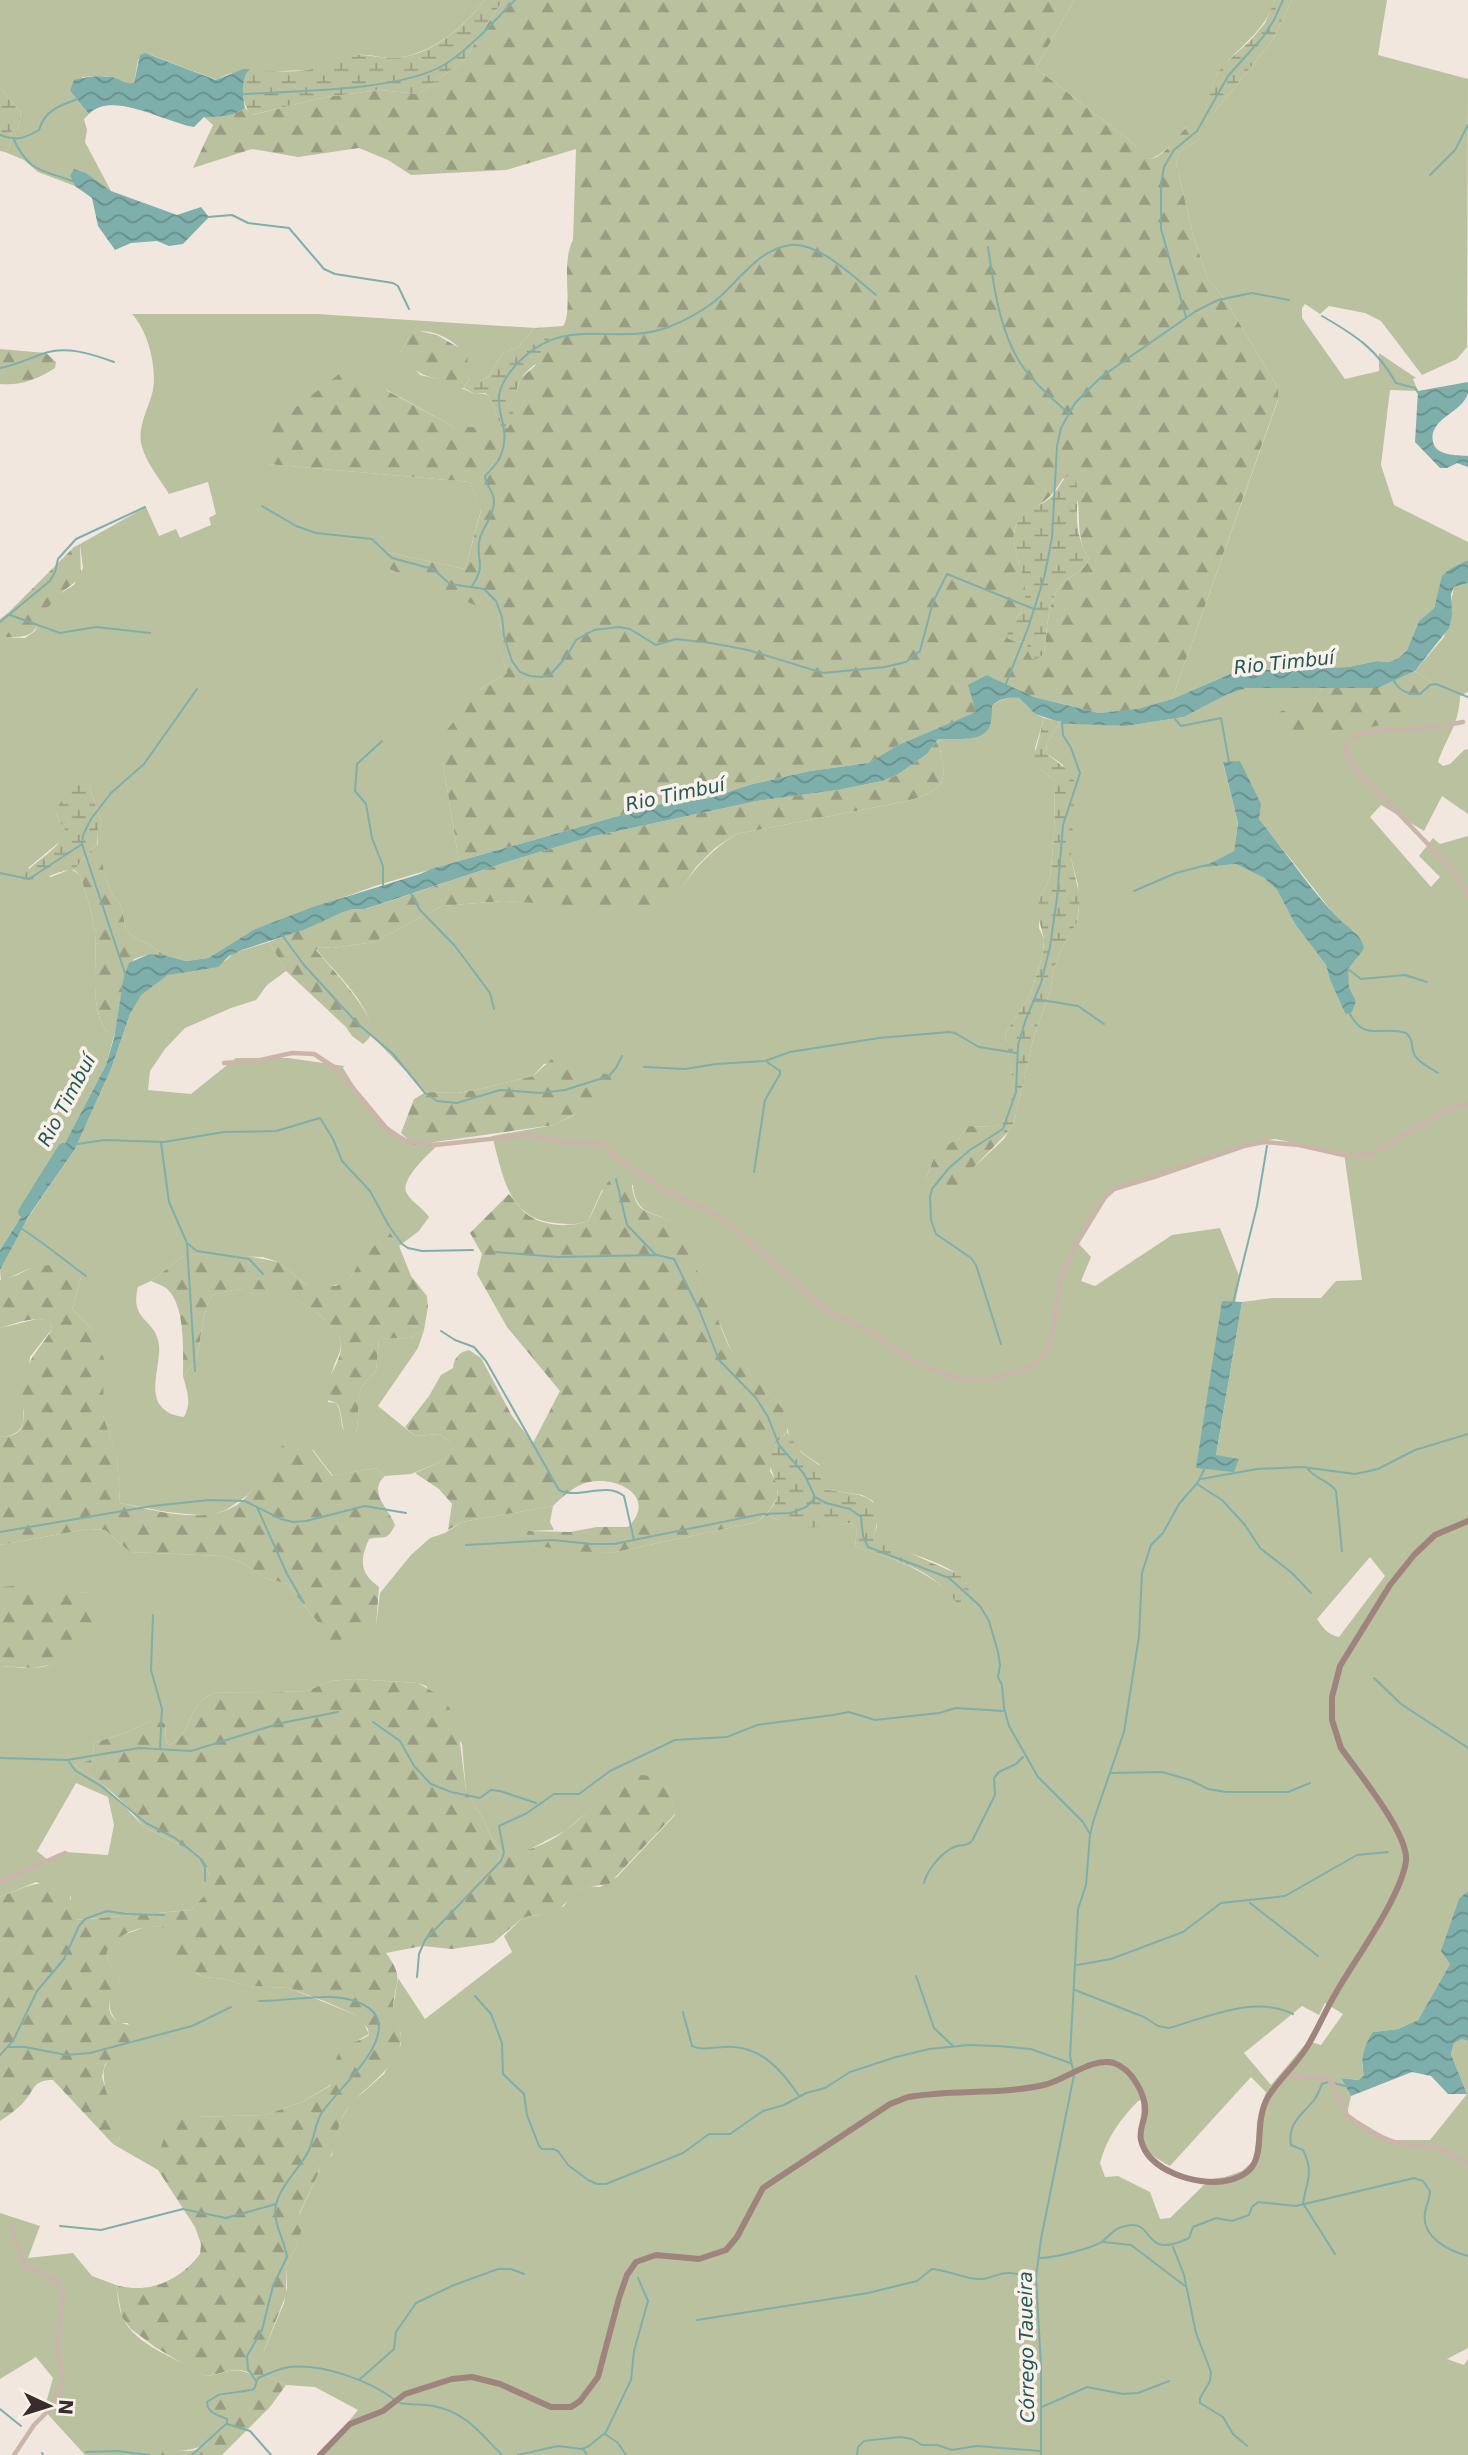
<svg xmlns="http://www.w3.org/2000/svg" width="1468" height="2455" font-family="'DejaVu Sans',sans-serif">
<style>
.green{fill:#bac19f;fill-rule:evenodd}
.forest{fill:url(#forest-firs);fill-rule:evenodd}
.wetland{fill:url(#wetland-marsh)}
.water{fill:url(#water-waves)}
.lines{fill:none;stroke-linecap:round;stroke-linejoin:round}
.stream{stroke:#7eafab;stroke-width:2}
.river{stroke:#7eafab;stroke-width:10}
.street{stroke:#cbb5ab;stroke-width:4.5}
.secondary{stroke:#9e847c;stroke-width:6}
.labels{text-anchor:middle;stroke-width:7;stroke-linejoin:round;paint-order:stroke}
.water-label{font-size:19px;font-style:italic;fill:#205956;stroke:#faf1eb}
</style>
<defs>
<pattern id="forest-firs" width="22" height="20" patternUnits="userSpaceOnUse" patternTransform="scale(1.75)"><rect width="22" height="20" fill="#bac19f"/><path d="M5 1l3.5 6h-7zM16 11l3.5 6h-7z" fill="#989d82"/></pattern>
<pattern id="wetland-marsh" width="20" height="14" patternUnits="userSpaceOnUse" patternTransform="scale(1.75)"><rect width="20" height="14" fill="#bac19f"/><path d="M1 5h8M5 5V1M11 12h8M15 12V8" fill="none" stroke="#989d82"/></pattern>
<pattern id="water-waves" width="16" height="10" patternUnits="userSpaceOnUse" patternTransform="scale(1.75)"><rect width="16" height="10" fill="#7eafab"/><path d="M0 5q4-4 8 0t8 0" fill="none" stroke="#688f8b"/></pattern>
</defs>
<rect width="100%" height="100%" fill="#f2e7df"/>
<g class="green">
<path d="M0,0H485C464,27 432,54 396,58C384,59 371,54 358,55C344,56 331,65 317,68C307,71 295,70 285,71C260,72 239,66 217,80L151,55L138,60L134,83H127L106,76L83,77L70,91L89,114L84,119L87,130L85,142L111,191L86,173L70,176L75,186L38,172L24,160L5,152L9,148L12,130L18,128L21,113L0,87Z"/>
<path d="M1074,0H1275C1266,29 1243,44 1224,65C1213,76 1212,93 1206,106L1215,111L1272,41L1292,0H1387L1378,55L1468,79L1467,347L1457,359L1422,375L1381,321L1365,313L1329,306L1320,314L1305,304L1302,308V318L1345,379L1379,371V353L1416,378L1413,379L1418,391L1390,390L1381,465L1394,505L1468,542V560L1460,565L1436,600L1434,608L1419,621L1407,650L1399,658L1389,662L1377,661L1348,667L1237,671L1172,699L1278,400V388L1225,299L1208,279L1194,239L1176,162L1180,151L1200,139L1186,127C1181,137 1156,162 1145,159C1139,157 1137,150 1135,145L1036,68Z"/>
<path d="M132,314H317L535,328L519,346L502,354L489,376L480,382H471L469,379C466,370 466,360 462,352C456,340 427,326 414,333C408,337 405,345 401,351L420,375L438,379L440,384L452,390C462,386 464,390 473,393C480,395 483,392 489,396L502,429L454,427L387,390L268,464L470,482L481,510L465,569L386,552L381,565L498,614L502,630L495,633L507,673L479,690L443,764L459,861L375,886L253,930L208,958L186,961L164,955L148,944L133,937L126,929L121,905L113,896L107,882L98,850L97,831L102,823L89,786L56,814L65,831L63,839L28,868L51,877L71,869L80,875C86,894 93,915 95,934C98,965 88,1005 107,1032H115L106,1065L72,1130L52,1168L0,1250V637L25,638L35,631L42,615L56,596L74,585L83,568L80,544L146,507L159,536L176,529L180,538L211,525L209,518L216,514L208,482L169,494C160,479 147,464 142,447C136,428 149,408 153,390C157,367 148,331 132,314Z"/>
<path d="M1468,583V692L1460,696C1459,725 1447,736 1438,762L1443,766L1450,764L1464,750L1468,749V814L1442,796L1424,831L1381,805L1370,817L1431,887L1440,877L1419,856L1433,838L1440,844L1468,836V1891L1459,1900L1450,1964L1418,2020L1398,2029L1373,2032L1362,2065L1364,2075L1360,2080L1341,2078L1351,2096L1347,2114L1391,2140H1430L1467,2094L1451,2054L1454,2043L1462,2039L1468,2041V2348L1447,2359L1464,2365L1468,2359V2455H321L358,2410L315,2387L286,2385L263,2374V2353L284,2303L287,2287L286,2267L298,2243L299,2215L320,2170L318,2168L332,2155L335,2137L342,2118L351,2103L384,2074L401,2044V2034L392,2015L398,1978L425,2019L512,1952L504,1936L521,1919L529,1916L540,1915L564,1906L570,1897L579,1890L586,1886L600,1887L617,1877L675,1815C668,1772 658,1779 621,1775L594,1806L565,1831L526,1851L518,1854L502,1852L494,1843L482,1817L466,1791L462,1744L426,1686L418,1683L354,1679L330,1681L307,1691L214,1693C183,1707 195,1734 169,1745L166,1741L165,1724L150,1721L128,1732L93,1743L94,1759L74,1765L104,1785L144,1827L200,1855L210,1876V1891L191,1910L75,1920L71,1905V1897L36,1882L0,1897V1666C18,1667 44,1672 59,1660L91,1593L0,1587V1545L88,1529L105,1530L130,1552L223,1556L240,1562L266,1578L287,1584L320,1625H376L380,1593L411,1555L430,1538L445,1533L462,1522L553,1506L550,1522L554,1530L528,1531L532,1545L611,1553L757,1522L764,1516C772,1517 778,1520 786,1522C808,1525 828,1527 850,1523L857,1527L855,1547C894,1558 918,1567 950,1592L967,1584C947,1558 900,1555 873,1537L877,1526L873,1501L862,1495L823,1489L819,1464C807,1456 790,1446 788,1430C787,1421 787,1418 782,1410C768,1387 742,1373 730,1348C725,1337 721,1325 715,1314C712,1306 706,1298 702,1290C695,1274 696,1255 689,1239C675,1205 636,1228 633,1185L602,1190L588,1221C575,1226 568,1224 555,1223C507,1219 503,1174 492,1136L554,1125L574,1115L612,1075C599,1073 584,1072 576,1061L544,1064L533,1076L476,1090L457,1093L426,1092L371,1035C373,1005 334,972 316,949L320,947L333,948L374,942L442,906L503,901L545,903L683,886C698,864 714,849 736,834L908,801C951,787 946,780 938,739C958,738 977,743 991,725L992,706C1000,699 1009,697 1019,698L1035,714L1044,718L1035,748L1040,769L1055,781L1054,836L1050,878L1039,900V928L1044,939L1043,953L1030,996L1005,1033C1009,1067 1022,1091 1002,1124L991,1127L968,1126L958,1139L934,1157L926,1179L936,1189H941L974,1167L1004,1139L1014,1122L1034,1036L1050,991L1054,969L1060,952L1077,922L1079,909L1078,885L1071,858V831L1063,765L1046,753L1047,743L1060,722L1126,726L1184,717L1228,694L1247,688H1322L1312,703L1305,708L1289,709L1276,717L1431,683L1415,671L1444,637L1454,587ZM1223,763L1259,819L1337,918L1355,932L1364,949L1347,969L1349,987L1356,1001L1344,1011L1330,980L1326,965L1295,924L1277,890L1264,878L1236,864L1206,866L1234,851L1238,823ZM1275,1139L1344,1153L1362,1280L1336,1281L1321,1298H1272L1242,1302L1216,1456L1222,1302L1235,1303L1240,1278L1220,1228L1172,1235L1095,1286L1081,1281L1091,1257L1079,1244L1112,1190L1249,1143ZM1370,1557L1385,1576L1339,1637C1328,1635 1323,1628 1317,1619ZM76,1783L108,1797L114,1825L108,1855L66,1852L49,1861L37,1851ZM1325,2003L1343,2014L1321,2045L1308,2041L1271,2085L1244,2053L1302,2006L1319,2015ZM1251,2077L1266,2092L1257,2122L1255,2159L1242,2171L1225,2177L1210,2179L1170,2218L1160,2219L1150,2192L1118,2176L1105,2177L1100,2163C1107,2137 1120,2120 1138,2101L1141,2100C1143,2139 1126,2142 1170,2166Z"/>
<path d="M269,942L286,971L267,985L256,1000L231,1008L185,1028L165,1049L150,1071L148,1090L191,1094L236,1058H288L344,1066L343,1068L358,1092L386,1125L414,1145L441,1142C432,1151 401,1177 406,1192C410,1201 423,1208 429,1217L419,1231L399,1246L395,1241L357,1266L351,1277L343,1283L327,1288L309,1287L278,1262L263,1257L186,1254L151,1281L138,1287C129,1322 156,1318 159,1345C161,1362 149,1390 160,1405C166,1413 174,1416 184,1417C192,1402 187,1392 183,1376C207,1356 196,1321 212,1295C253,1282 291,1289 323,1318C331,1325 340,1332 341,1344C341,1353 335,1361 333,1369C329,1379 329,1391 328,1402L336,1403C343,1413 339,1423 345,1433H356C363,1401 348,1396 376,1371L379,1339L409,1338L424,1330L418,1348L378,1406L415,1436L440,1434L451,1444V1454L438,1463L411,1474L385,1476L376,1468L333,1476L313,1450L288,1439L248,1495L226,1510L208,1516L167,1512L120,1503L117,1459L103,1415L102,1388L92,1329L72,1309L81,1277L31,1268L1,1281L0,1270L19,1231L75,1149L111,1069L130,1014L140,995L168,975L225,961L234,953Z"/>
<path d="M37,1319L47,1320L51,1323L52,1329L30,1357L23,1413C26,1428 15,1438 0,1436V1328Z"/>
<path d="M148,1926L165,1927L171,1932L196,1973L203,1977L225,1979L248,1986L289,1988L356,2015L363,2022L369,2034L355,2042L329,2086L302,2102L265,2115L194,2117C175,2135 158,2142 158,2170L113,2144L120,2138C115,2122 99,2079 105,2066C109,2055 125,2047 135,2041L128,2023H119C105,2009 107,1995 120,1981C117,1973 109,1965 107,1957C102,1938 136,1931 148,1926Z"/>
<path d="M0,2213L40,2226L28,2258L73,2253L92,2276L116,2285C118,2295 118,2308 123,2318C136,2347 178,2357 202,2375C224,2378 234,2360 257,2379L256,2385L247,2391L220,2395C221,2404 222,2414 221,2423C215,2453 178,2451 155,2452L154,2455H85L44,2410L53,2378L36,2357L0,2379Z"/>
</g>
<g class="forest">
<path d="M503,0H1074L1036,68L1135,145C1150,181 1176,136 1190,124L1201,127L1202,131L1200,139L1180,151L1176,162L1194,239L1208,279L1225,299L1278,388V399L1172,699L1138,710L1099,713L1034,697L987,675L977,712L898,745L868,763L810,771L749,785L710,798L664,803L459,861L443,764L447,730L479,690L507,673L494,632L502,629L498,615L380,565L386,552L465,569L481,511L470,482L267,464L265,431L347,368L376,396L386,390L454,427H508L512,419L515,395L521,378L535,366L548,333C553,331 559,331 563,326C574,311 560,263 573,240L576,149L506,170L411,175L388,160L359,148L298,157L252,149L193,168L213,125L204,117C219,117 233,117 245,108L252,115L326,97L380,90L419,94L464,60ZM1063,478C1068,485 1077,495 1078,503C1080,524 1077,540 1089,559C1084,572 1071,575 1061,585C1047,601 1047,633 1044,654L1029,644L1028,641L1015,642L1016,618C1041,594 1011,562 1014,533C1015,527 1019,519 1022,513C1044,504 1051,498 1063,478Z"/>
<path d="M419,331L437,335L468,353L467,368L469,379L464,388L452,390L441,389L438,379C415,374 414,369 401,351L411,334Z"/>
<path d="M0,349L46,353L56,362L55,368C38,379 20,386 0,384Z"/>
<path d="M80,544L81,577C73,585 62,590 55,599C29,627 46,639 0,637V619L9,612L74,547Z"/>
<path d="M1415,671L1431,683L1432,694L1429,703L1411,718L1336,735L1281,730C1276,723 1275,719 1279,712C1304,703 1306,713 1322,688H1378Z"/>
<path d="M938,739C946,780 951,787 908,801L736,834L715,848L696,867L683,886L642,910L503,901L442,906L374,942L333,948L319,947L316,950C328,965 378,1015 371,1035C369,1039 366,1041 363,1044L352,1036L346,1027L286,971L269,942L341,913L353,909H366L513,860L590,837L757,801L838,790L882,781L897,775L927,754Z"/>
<path d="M97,843L107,882L113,896L121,905L126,929L133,937L148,944L164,955L149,954L134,959L123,985L115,1032H107C88,1005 98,965 95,934C93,915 86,894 80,875L74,870Z"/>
<path d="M568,1056C588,1068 587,1071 612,1075V1086L590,1106L554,1125L414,1145L401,1133L414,1099L426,1092L457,1093L476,1090L533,1076L554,1057Z"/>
<path d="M1002,1124L1008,1132L974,1167L961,1186L931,1192L926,1179L936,1152L958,1139L968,1126L990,1127Z"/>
<path d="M622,1170L630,1175C632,1182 632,1190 634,1196C641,1223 673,1209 688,1235C697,1251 695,1269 701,1287C704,1295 710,1302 714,1310C720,1323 724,1338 731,1350C743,1372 784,1401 788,1421C789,1425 788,1428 787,1432L774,1445L770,1471L778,1485L777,1498L770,1510L757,1522L611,1553L571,1551L532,1545L525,1539L528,1531L570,1532L597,1527H628C658,1497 618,1476 589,1482C575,1485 562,1497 553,1506L462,1522L448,1530L452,1504L439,1489L415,1473L438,1463L450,1454L451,1444L440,1434L415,1436L405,1427L429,1396L441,1375L453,1368C454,1358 459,1352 469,1350L481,1358L512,1416L533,1443L560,1391L507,1327L477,1274L482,1254L470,1233L509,1194C515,1201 521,1210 528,1215C543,1226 572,1228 588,1221C599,1203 602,1181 622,1170Z"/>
<path d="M388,1230L399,1246L411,1276L427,1296L428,1307L424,1330L409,1338L379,1339L376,1371C348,1396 363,1402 356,1433H345C341,1425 342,1407 336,1403C332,1401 323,1399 318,1397C325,1382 343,1361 341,1343C339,1331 330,1325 322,1317C291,1290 251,1282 212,1295C196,1321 207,1356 183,1376C183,1353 186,1304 166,1288C162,1285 155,1283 151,1281L186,1254L242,1255L278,1262L309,1287L336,1286L351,1277L357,1266Z"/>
<path d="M54,1264L69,1265L81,1277L72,1309L92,1329L104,1359L103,1415L117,1458L120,1503C158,1511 218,1530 248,1495C253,1489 255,1482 259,1476C271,1460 283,1445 296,1429L332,1476L376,1468L385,1476C367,1492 389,1509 395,1525C386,1543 384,1535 369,1539C360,1560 359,1573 379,1587L376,1625L326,1646L320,1625L287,1584L266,1578L240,1562L223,1556L130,1552L105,1530L88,1529L0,1545V1436C7,1437 15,1436 20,1430C28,1421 20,1395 23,1382C29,1355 39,1351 52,1329L51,1323C37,1314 15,1324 0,1328V1280L17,1275L31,1268Z"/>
<path d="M14,1586L91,1593L98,1604L86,1641L55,1664L33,1668L0,1666V1587Z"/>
<path d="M354,1679L418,1683L442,1697L452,1712L458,1726L466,1791L482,1817L494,1843L502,1852C551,1856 591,1810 620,1775C658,1774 669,1776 675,1814L609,1884L586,1887L579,1890L555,1913L529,1916L521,1919L493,1943L452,1949L422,1946L386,1953C405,1979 395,1980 393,2008C392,2022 405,2031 400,2045C391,2076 358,2089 343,2116C337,2127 335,2150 330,2157C327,2161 322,2165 318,2168L320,2170L299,2214L303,2223L298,2243L286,2267V2295L263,2353V2374L286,2385L270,2407L222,2455H154V2452C169,2446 173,2451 188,2451C205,2451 220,2433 221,2417L215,2413L212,2405L214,2397L247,2391L256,2385L257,2379C235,2359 224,2378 202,2375L155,2347L131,2329L122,2317L116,2285C149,2295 180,2280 200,2254L201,2244L195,2227L158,2170V2158L166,2131L177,2120L194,2117L265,2115L302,2102L330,2086C333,2075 334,2056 343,2048C351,2041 362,2041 369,2035L368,2029L356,2015L324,2001L289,1988L248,1986L225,1979L203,1977L181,1963L168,1949L172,1936C162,1913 102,1937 107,1957C109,1965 118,1973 120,1981C111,1991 102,2010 117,2021C122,2024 132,2025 138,2028L141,2035L105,2064L102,2077L120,2138L113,2144L53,2080C32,2080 35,2090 23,2103C16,2110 8,2116 0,2121V1897C25,1887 40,1878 67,1886L76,1920L191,1910L210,1890V1876L200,1855L144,1827L127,1806L104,1785L74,1765L94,1759L93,1743L128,1732L150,1721L158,1720L165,1724L166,1741L169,1745C195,1734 183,1707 214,1693L307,1691L330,1681Z"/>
</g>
<g class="wetland">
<path d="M485,0H503L464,60L419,94L380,90L326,97L251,115C242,104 238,81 250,69C271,71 298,74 319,67C329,64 338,58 349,56C363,53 378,58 392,58C429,58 464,27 485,0Z"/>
<path d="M1275,0H1292L1272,41L1215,111L1207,115L1206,106L1215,79L1222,66L1250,41L1265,23Z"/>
<path d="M0,87L21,113L18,128L12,130L9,148L5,152L0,151Z"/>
<path d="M563,326L559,330L548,333C553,362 533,360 521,379C512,394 517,416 508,428L502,429L489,396L485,393L475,394L464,388L469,379L471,382H480L489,376L502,354L519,346L535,328Z"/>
<path d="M1072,473C1081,487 1076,502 1077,517C1077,531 1081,546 1089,559C1084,572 1071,575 1061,585C1047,601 1047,633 1044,654L1037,659H1032L1027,650L1028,641L1015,642L1007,638C1009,617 1024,619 1025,599C1028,577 1012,556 1014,534C1015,527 1019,519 1022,512C1032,508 1045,504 1053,495C1061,486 1061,479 1072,473Z"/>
<path d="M1044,718L1060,722L1047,743L1046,753L1072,774L1075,784L1071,858L1080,898L1077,922L1060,952L1054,969L1050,991L1034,1036L1014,1122L1008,1132L1002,1124C1021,1091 1009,1067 1005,1033L1030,996L1043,953L1044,939L1037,912L1039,900L1050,878L1054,836L1055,781L1040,769L1034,757Z"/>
<path d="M79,784L89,786L102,823L97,831V843L74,870C63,868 38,882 24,886L22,878C33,860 59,852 65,831L56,814L59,804Z"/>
<path d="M787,1432L801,1452L827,1471L822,1480L824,1489C856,1496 890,1490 873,1537L960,1575L967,1584L971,1597L967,1604L957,1603C932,1568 894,1559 855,1547L857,1527L850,1523C832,1526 815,1529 797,1526C785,1524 776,1517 764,1516C798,1486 755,1471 775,1444C778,1440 784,1436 787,1432Z"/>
</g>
<g class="water">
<path d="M145,53L216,80L243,69H250C240,79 243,96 245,108C233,117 219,117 204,117L194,127C166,123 112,90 89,114L70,91L74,80C84,77 100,75 111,77C120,79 125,84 134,83L140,55Z"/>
<path d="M74,169L86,173L111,191L177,215L201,207L209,217L183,244L169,246L157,241L131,243L115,250L98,226L92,198L75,186L70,176Z"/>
<path d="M1468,382C1468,386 1468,390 1468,393C1463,413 1428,418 1433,442C1436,456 1457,455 1468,456V467L1457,463L1447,468H1440L1415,442L1418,391Z"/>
<path d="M1468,560V583L1454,587L1451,594L1452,615L1449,628L1415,671L1378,688H1247L1228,694L1184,717L1126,726L1073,724L1056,721L1035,714L1019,698C1009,697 1000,698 992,706C992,711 992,718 991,723C986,744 954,738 938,739L927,754L897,775L882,781L838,790L757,801L590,837L513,860L365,909H353L341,913L303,930L242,950L229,956L218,967L168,975L141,995L130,1014L111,1069L75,1149L28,1217L0,1270V1250L52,1168L106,1065L114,1038L124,976L129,963L149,954L164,955L186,961L208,958L253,930L313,907L420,874L431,869L664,803L710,798L749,785L810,771L868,763L898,745L976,712L968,685L987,675L1034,697L1099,713L1138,709L1172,699L1237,671L1348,667L1377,661L1389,662L1399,658L1407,650L1419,621L1434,608L1442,576L1450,569Z"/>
<path d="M1240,761L1261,804L1259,819C1285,851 1308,886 1336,916C1346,927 1362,933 1364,949L1348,969L1349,987L1356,1001L1352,1012L1346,1014L1344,1011L1330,980L1326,965L1295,924L1277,890L1264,878L1236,864L1203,867L1234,851L1238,823L1223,762Z"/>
<path d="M1222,1301L1242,1302L1216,1455L1239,1459L1234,1472L1196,1468Z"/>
<path d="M1468,1891V2041L1462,2039L1454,2043L1451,2054L1467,2094H1448L1431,2076L1412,2072L1351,2096L1341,2078L1359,2080L1364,2075C1360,2058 1364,2046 1373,2032L1398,2029L1418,2020L1450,1964L1441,1951L1459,1899Z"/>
</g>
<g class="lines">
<g class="stream">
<path d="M244,94C296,91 399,91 444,65C471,48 493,22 515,0"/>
<path d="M0,135C16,141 24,139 39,130C44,111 60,105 78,99"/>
<path d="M14,140C30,174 45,170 75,182"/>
<path d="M1430,175L1455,150L1468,125"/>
<path d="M208,217L232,215L248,223L289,228L324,269L335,274L393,283L398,286L409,309"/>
<path d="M988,247C994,287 1000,338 1026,371C1038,387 1054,400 1068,413"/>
<path d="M1322,316C1355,335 1377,349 1396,383L1415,388L1419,394"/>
<path d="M1186,317L1161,229V184L1164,167L1174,150L1197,131L1228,76L1263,37L1274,20L1283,0"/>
<path d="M0,368C16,365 28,359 42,354C65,345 92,354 114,362"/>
<path d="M262,506L296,526L316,533L372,539L392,558L433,569L450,584L484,589L496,601L502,617L504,636L512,661L520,672L530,676L542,677L551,674L566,657L576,640L594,630L619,627L630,629L656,645L676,639L711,643L748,650L823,673L885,667L906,662L920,651L933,602L947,574L1034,609"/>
<path d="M472,586C488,563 474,558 480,538C484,525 494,516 494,501C494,491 485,485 485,476C491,469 498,464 501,455C515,419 480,405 515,366C565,311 612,348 669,327C686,320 701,312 715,301C739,281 758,249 791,245C819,242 856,279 876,295"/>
<path d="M10,615L60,633L96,627L150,633"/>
<path d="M0,622L50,581L55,572L58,559L76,539L145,507"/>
<path d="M1394,681C1400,692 1409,694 1420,694L1430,685L1436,684L1468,697"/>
<path d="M1005,686L1028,628L1044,578L1052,538L1057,446L1061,428L1075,403L1101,377L1196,311L1218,300L1252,293L1289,300"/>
<path d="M1175,719L1181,726L1221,718L1229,762"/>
<path d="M382,741L357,764L355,791L366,804L372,838L383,866V885"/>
<path d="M0,873L29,879L82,844"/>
<path d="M1134,891L1176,873L1207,865"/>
<path d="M410,892L420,910L455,946L490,993L494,1009"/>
<path d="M282,935L304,965L357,1023L393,1054L425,1093L437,1101L457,1103L500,1090L540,1093L565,1090L609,1076L616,1068L622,1056"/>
<path d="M1348,969L1361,979L1405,975L1427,982"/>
<path d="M126,976L82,844L83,835L91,819L111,793L144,764L197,689"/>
<path d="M1035,999L1078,1006L1104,1024"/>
<path d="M1349,1012C1364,1043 1380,1025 1406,1033C1415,1042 1410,1044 1414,1054C1418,1063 1431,1068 1438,1073"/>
<path d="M644,1067L685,1069L716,1064L765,1061L790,1052L879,1038L949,1032L955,1033L979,1047L1016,1053"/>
<path d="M161,1143L169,1202L187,1243L197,1251L249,1259L263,1274"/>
<path d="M78,1144L104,1140L164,1142L224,1132L276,1131L320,1118L333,1139L342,1161L370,1191L389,1226L402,1244L408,1248L422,1251L473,1250"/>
<path d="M754,1172L765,1100L780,1074V1071L767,1062"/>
<path d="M616,1179L627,1225L656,1255"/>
<path d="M19,1227C43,1242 64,1260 86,1276"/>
<path d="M187,1244L195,1371"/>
<path d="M496,1252L558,1257L657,1255L674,1259L700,1312L719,1360L756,1398L768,1417L779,1445L804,1474L815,1497L826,1503L850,1509L861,1517L863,1536L868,1547L949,1578L980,1606L989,1621L998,1652L1000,1665L998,1677L1002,1685L1004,1708L1009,1726L1038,1777L1083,1822L1090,1834"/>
<path d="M1233,1303L1257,1206L1267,1146"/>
<path d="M441,1331L455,1340L474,1347L486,1361L559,1490C579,1500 605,1481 624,1496L634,1540"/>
<path d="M1001,1344L976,1265L971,1258L936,1234L931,1220L930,1197L932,1189L949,1168L970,1150L1003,1129L1016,1092L1018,1045L1026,1019L1041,983L1050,947L1057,898L1063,825L1080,773L1071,748L1063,735L1062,723H1068"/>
<path d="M1308,1469C1315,1479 1329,1480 1336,1491L1342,1551"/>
<path d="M1201,1479L1257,1469L1302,1467L1355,1474L1378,1469L1415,1450L1468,1434"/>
<path d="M1197,1484L1222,1500L1245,1525L1260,1548L1292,1573L1311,1593"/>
<path d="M257,1507L287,1574L304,1603"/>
<path d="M0,1532L152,1506L209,1500L245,1501L281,1519L293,1522L306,1521L365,1506L406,1513"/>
<path d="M466,1545L553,1540L591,1544H614L762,1514L791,1513L806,1507L815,1498"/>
<path d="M153,1615L151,1670L162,1709L160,1748"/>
<path d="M1374,1678L1401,1704L1468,1748"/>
<path d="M373,1722L400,1741L414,1766L431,1784L451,1792L480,1798L491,1790L500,1791L536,1803"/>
<path d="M0,1758L67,1760L139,1748L191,1751L281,1723L338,1712"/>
<path d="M69,1762L76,1771L101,1786L146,1823L175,1838L200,1858L205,1867V1881"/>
<path d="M1111,1773L1162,1772L1190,1780L1208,1789L1226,1792H1288L1310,1783"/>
<path d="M924,1883C927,1870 943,1850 957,1846C964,1844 966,1847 972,1841L995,1795L994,1778L999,1772L1016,1764L1023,1757"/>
<path d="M1250,1903L1318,1956"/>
<path d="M1077,1965L1111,1959L1183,1932L1221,1903L1285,1896L1357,1855L1388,1852"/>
<path d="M916,1976L934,2028L953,2046"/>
<path d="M417,1977L419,1954L425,1940L501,1861L504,1853L499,1826L527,1813L554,1794H579L610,1771L675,1740L727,1737L757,1725L833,1715L849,1712L875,1720L939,1713L956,1708L1003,1711"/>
<path d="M1075,1990L1144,2017L1158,2026L1169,2028C1208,2017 1254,1995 1293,2014"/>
<path d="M475,1996L491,2014L502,2043L503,2074L524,2094L527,2115L539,2146L542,2149H553L558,2151L568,2165L588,2180L597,2184H606L683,2153L709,2134H730L763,2111L784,2105L806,2093L825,2088L850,2072L896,2057L929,2049L969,2045L998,2046L1031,2049L1070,2063"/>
<path d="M683,2012L692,2046C702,2051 714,2047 725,2047C759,2044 782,2070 799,2096"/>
<path d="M9,2047H25L66,2055L90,2053L192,2026L231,2007"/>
<path d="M0,2055L13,2041L37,1991L64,1959L79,1926L85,1919L107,1911L126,1914L164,1915"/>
<path d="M1073,2070L1070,2056L1078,1909L1086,1885L1090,1835L1094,1819L1124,1732L1139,1636L1142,1573L1151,1545L1163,1533L1179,1504L1198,1482L1204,1470"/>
<path d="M1334,2083L1345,2086"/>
<path d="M1303,2203C1307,2181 1314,2172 1303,2150L1291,2145C1287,2123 1302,2115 1314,2100C1318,2095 1320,2089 1322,2084L1328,2082"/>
<path d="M1304,2205L1335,2254"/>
<path d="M60,2226L101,2230L183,2209L226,2218L276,2204"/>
<path d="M1103,2242L1131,2245L1185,2286"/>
<path d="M1173,2247L1184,2275L1196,2333L1211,2372L1210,2381L1200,2398V2403L1223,2417L1233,2434L1247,2446"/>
<path d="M1040,2258C1053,2258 1095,2248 1104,2240C1115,2231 1114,2227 1132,2225C1154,2224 1144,2260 1189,2238L1193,2227L1216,2218L1232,2221L1249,2215L1252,2207L1258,2202L1296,2206L1414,2178L1423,2181L1430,2191C1430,2199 1426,2205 1425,2213C1421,2237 1449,2251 1468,2256"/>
<path d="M697,2320L868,2293L917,2281L932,2269C948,2270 967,2280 981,2279C990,2279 998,2273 1008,2273C1018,2272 1025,2279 1035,2277"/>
<path d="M360,2379L394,2349L396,2332L416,2303L454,2285L498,2269H511L524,2274"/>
<path d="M256,2381L248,2369L247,2356L262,2330L273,2286L287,2257C285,2240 272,2223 276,2205C281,2184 300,2169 309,2150C314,2138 315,2125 321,2114C337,2088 414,2027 360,2003C333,1990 288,2002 259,2001"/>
<path d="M400,2403C410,2405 422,2404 433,2406C466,2412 480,2433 502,2455"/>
<path d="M1042,2407L1087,2387L1123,2394L1138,2393L1169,2381"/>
<path d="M0,2409L21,2426"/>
<path d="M605,2434L618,2443L626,2455"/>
<path d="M583,2449L587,2455"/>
<path d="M86,2452L117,2451L149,2455"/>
<path d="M42,2453L43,2455"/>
<path d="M192,2455L226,2424"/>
<path d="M271,2455L250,2431L227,2424V2419C218,2415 207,2413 207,2402L218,2395L251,2390L254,2389L258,2378C269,2374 279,2368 290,2367C323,2364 369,2380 395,2400"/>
<path d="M518,2455L558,2446L582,2449L589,2446L606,2432L631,2380L634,2351L648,2301L638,2278"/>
<path d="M857,2455L858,2447L864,2441L900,2437L912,2439L922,2445H937L952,2450L976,2446L1040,2451"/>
<path d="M1041,2455V2366L1036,2277L1041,2239L1074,2075"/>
</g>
<path class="river" d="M23,1212L63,1148"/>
<g class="street">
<path d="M1463,722C1447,725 1431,728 1414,729C1394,731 1326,725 1352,765L1449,866L1458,878L1468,896"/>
<path d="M224,1063L256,1061L292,1053L314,1054L337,1069L388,1130L406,1141L435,1145L527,1135L565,1142L601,1144L618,1159L665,1190L722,1218L829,1312L870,1331L911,1360L946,1375L967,1380L993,1379L1024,1370L1036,1363L1045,1354L1052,1337L1061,1275L1077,1242L1103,1199L1114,1189L1154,1177L1244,1146L1264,1142L1299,1145L1348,1156L1372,1154L1448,1109L1468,1104"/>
<path d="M0,1882L65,1853"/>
<path d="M1286,2075L1328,2079L1333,2084L1347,2115L1370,2132L1394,2142L1439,2149L1468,2163"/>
<path d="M11,2226L24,2266L54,2279L63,2294L57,2349L63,2384L51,2408L34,2425L14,2455"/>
</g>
<path class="secondary" d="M320,2455L350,2424L383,2411L405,2394L452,2379L472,2377L500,2384L551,2407H571L580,2401L598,2377L619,2298L627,2275L636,2262L656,2255L699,2259L726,2250L737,2237L763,2188L890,2104L908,2097C953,2089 999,2095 1044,2085C1066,2080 1091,2057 1114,2063C1132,2069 1147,2096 1145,2114C1143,2124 1139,2130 1141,2140C1148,2171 1197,2186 1225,2181C1276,2172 1249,2130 1268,2097C1279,2079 1296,2065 1307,2047C1318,2029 1326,2009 1337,1991C1356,1958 1401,1897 1406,1861C1409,1834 1357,1771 1341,1748L1332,1720V1697L1340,1666L1390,1585L1414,1555L1435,1535L1468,1521"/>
</g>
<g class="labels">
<g class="water-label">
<text transform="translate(1284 662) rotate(-6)" y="7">Rio Timbuí</text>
<text transform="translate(675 794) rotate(-12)" y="7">Rio Timbuí</text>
<text transform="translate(66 1100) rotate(-62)" y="7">Rio Timbuí</text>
<text transform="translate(1026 2347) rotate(-91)" y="7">Córrego Taueira</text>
</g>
</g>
<g transform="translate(49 2406) rotate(94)" stroke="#faf1eb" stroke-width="5" paint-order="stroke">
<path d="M0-5L12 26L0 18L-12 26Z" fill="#382d2a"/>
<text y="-10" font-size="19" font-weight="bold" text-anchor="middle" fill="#382d2a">N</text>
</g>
</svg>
